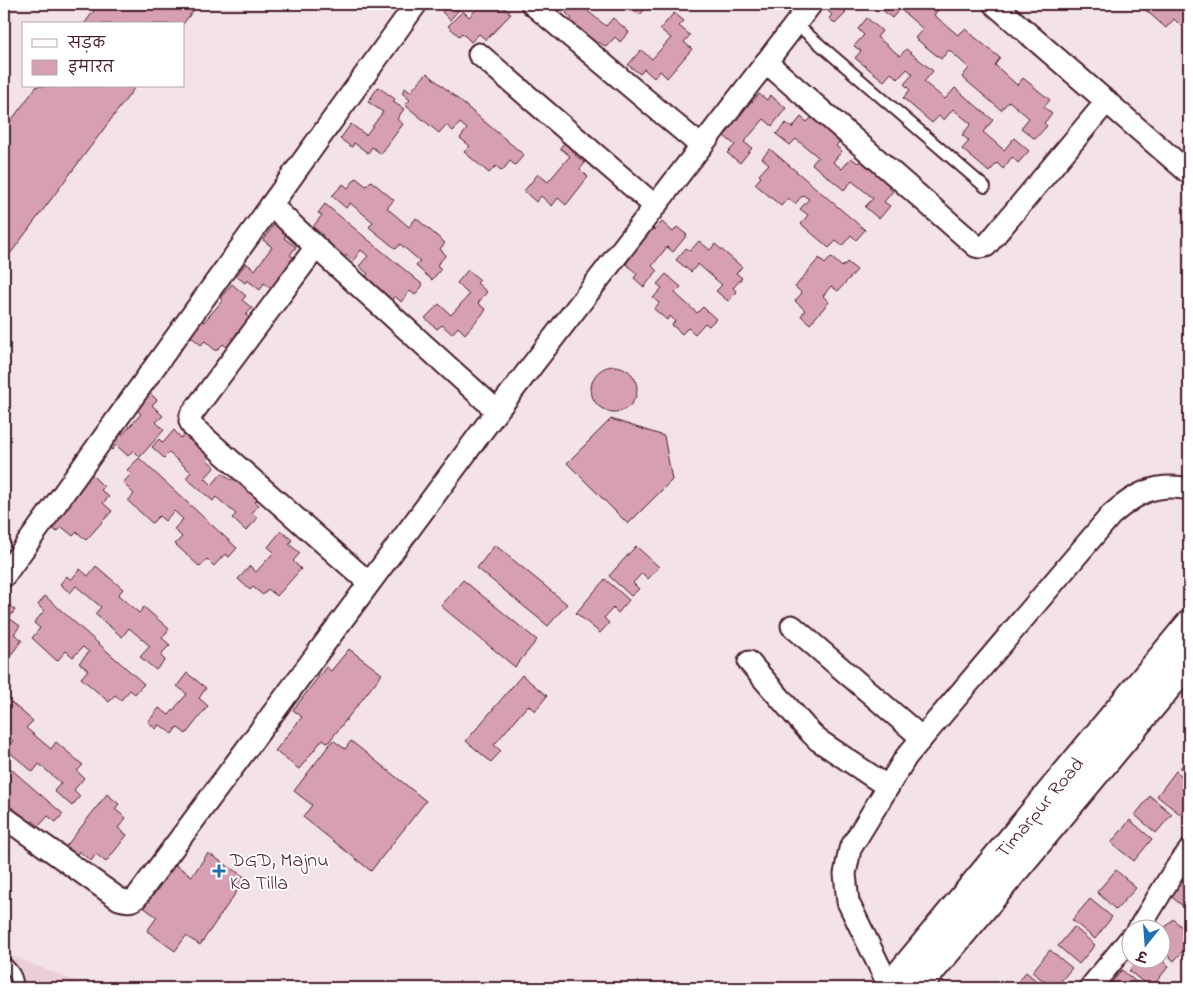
<svg xmlns="http://www.w3.org/2000/svg" width="1193" height="992" font-family="'Indie Flower','Playpen Sans Deva',sans-serif">
<style>
.built{fill:#eaced8}
.building{fill:#d69fb4;stroke:#4a1f2b}
.lines{fill:none;stroke-linecap:round;stroke-linejoin:round}
.service-casing{stroke:#4a1f2b;stroke-width:14}
.minor-casing{stroke:#4a1f2b;stroke-width:25}
.tertiary-casing{stroke:#4a1f2b;stroke-width:30}
.service{stroke:#fff;stroke-width:10}
.minor{stroke:#fff;stroke-width:21}
.tertiary{stroke:#fff;stroke-width:26}
.poi-dot{fill:#1f6fb2;stroke:#fff;stroke-width:2}
.labels{text-anchor:middle;stroke-width:4;stroke-linejoin:round;paint-order:stroke}
.street-label{font-size:20px;fill:#4a1f2b;stroke:#fff}
.poi-label{font-size:20px;fill:#4a1f2b;stroke:#fff;text-anchor:start}
</style>
<rect width="100%" height="100%" fill="#f3e2e8"/>
<filter id="ink" filterUnits="userSpaceOnUse"><feTurbulence type="fractalNoise" baseFrequency=".02" numOctaves="2"/><feDisplacementMap in="SourceGraphic" scale="10" xChannelSelector="R" yChannelSelector="G"/><feConvolveMatrix kernelMatrix="1 2 1 2 8 2 1 2 1" color-interpolation-filters="sRGB"/></filter>
<g filter="url(#ink)">
<path class="built" d="M4,953L92,988H4Z"/>
<g class="building">
<path d="M99,4H198L183,24H84Z"/>
<path d="M442,4H464L450,20L442,12L446,7Z"/>
<path d="M482,4H504L502,6L511,14L486,40L479,34L471,42L462,33L459,36L448,26L463,11L469,17Z"/>
<path d="M573,4H590L585,9L606,26L613,18L629,32L620,42L615,37L606,47L599,42L593,49L566,26L572,19L566,13Z"/>
<path d="M627,4H644L647,6L640,15Z"/>
<path d="M823,4H843L840,7L846,13L835,24L829,18L832,15L822,5Z"/>
<path d="M881,4H936L940,7L934,15L958,35L965,29L1000,58L995,65L1017,85L1023,78L1050,100L1044,107L1052,114L1044,123L1047,126L1035,139L1021,128L1029,118L1009,101L1001,110L962,77L969,68L949,50L941,59L915,38L923,29L900,9L892,18L879,7Z"/>
<path d="M1143,4H1189V17L1181,26L1174,19L1166,28L1141,6Z"/>
<path d="M674,13L684,21L679,26L690,35L684,42L692,49L667,78L660,71L654,78L644,69L640,74L628,65L641,50L652,59L671,38L660,29Z"/>
<path d="M867,18L882,31L877,37L900,56L906,49L933,71L924,82L945,99L955,88L993,120L983,132L1004,150L1014,138L1029,151L1018,163L1012,157L1003,169L997,163L989,172L962,149L969,141L962,135L971,124L953,109L944,120L939,116L932,123L903,98L910,90L904,84L913,74L907,69L898,79L891,73L884,81L855,58L861,51L854,46L864,35L858,29Z"/>
<path d="M427,73L524,155L515,165L510,161L502,171L496,166L489,173L464,152L470,146L460,138L467,129L460,123L453,131L446,125L439,133L405,105L410,100L402,93L405,88L410,92Z"/>
<path d="M37,86H136L4,262V130Z"/>
<path d="M378,87L395,99L393,102L404,109L397,119L403,124L381,154L372,147L368,153L354,143L352,147L340,139L351,124L366,135L383,112L368,102Z"/>
<path d="M759,94L767,100L770,95L786,108L772,126L764,119L744,142L752,148L740,163L727,153L735,145L724,136L729,131L724,126L747,98L752,102Z"/>
<path d="M814,115L842,138L836,146L842,151L833,162L842,169L851,158L858,163L863,157L893,182L888,187L893,191L884,202L890,206L879,219L865,207L873,198L852,181L844,190L812,164L818,157L796,139L790,145L776,134L786,123L792,128L801,117L807,122Z"/>
<path d="M568,138L581,149L575,155L585,163L580,169L588,177L566,205L558,198L552,206L541,196L536,202L524,191L538,174L548,182L570,156L560,148Z"/>
<path d="M770,149L865,230L856,240L851,235L842,246L836,241L829,248L801,224L808,215L800,209L809,199L803,195L795,204L788,198L781,206L755,184L761,177L759,175L769,164L762,158Z"/>
<path d="M356,178L366,186L371,181L394,200L387,208L409,227L416,218L445,243L440,249L446,255L437,265L441,269L432,280L416,266L420,261L400,244L396,249L369,227L373,222L350,203L346,208L332,196L343,184L348,188Z"/>
<path d="M325,204L423,285L415,295L410,291L401,302L395,296L389,303L362,281L368,274L359,266L368,256L361,250L353,261L346,255L340,262L317,242L323,235L313,227L322,215L318,213Z"/>
<path d="M662,222L673,232L677,227L687,235L673,252L667,247L652,266L657,271L644,287L634,278L637,274L626,264L631,257L625,252L648,224L655,230Z"/>
<path d="M275,223L288,232L284,238L296,247L290,255L297,260L274,291L264,283L260,290L247,280L245,283L236,276L246,263L255,270L272,247L263,240Z"/>
<path d="M699,241L710,250L715,244L742,267L736,273L742,278L733,288L737,292L728,301L716,291L722,285L698,264L691,272L676,260L686,248L690,251Z"/>
<path d="M831,257L842,267L847,262L857,270L838,291L831,286L823,296L829,302L810,324L801,316L805,310L795,301L802,293L795,287L819,258L825,264Z"/>
<path d="M468,270L480,280L477,283L487,292L478,303L486,310L465,334L458,327L452,334L442,325L437,329L425,318L439,304L451,315L469,295L457,283Z"/>
<path d="M666,274L681,287L675,293L697,313L703,307L716,319L709,326L705,323L695,334L688,328L682,334L672,325L675,321L670,316L667,320L654,309L659,303L653,298L662,288L657,284Z"/>
<path d="M232,284L246,296L242,300L252,308L246,315L253,321L243,333L239,330L235,335L238,338L229,349L223,344L216,351L205,341L201,345L189,335L201,320L204,322L223,300L220,298Z"/>
<circle cx="614" cy="389" r="23"/>
<path d="M149,392L157,400L152,405L163,416L156,422L164,430L140,457L133,450L128,456L116,445L112,450L103,442L115,429L122,435L141,414L134,408Z"/>
<path d="M611,419L664,436L672,480L628,524L567,463Z"/>
<path d="M174,430L181,438L187,431L213,453L207,460L215,467L205,478L212,485L222,473L231,480L236,475L261,496L255,502L259,505L252,513L258,518L246,531L232,518L236,514L216,497L213,501L186,478L191,472L169,453L164,458L152,447L159,439L163,443Z"/>
<path d="M139,458L237,548L229,557L225,554L214,566L207,559L200,567L175,544L182,537L174,529L183,519L174,511L165,521L159,516L152,523L128,501L134,494L123,483L131,474L127,470Z"/>
<path d="M90,473L104,487L101,490L109,497L103,503L112,511L86,540L77,532L73,536L62,527L57,532L46,522Z"/>
<path d="M281,531L292,540L289,544L300,553L293,561L301,569L277,596L268,589L263,595L253,587L250,590L238,579L250,566L256,572L274,552L268,547Z"/>
<path d="M495,545L567,604L548,626L477,568Z"/>
<path d="M636,546L659,567L648,579L642,573L633,583L639,589L631,596L609,576Z"/>
<path d="M96,566L123,589L118,595L139,613L144,607L169,629L162,638L170,645L160,655L165,660L156,670L140,657L150,646L129,628L122,637L95,614L101,607L76,586L70,593L60,584L67,576L71,580L80,569L88,576Z"/>
<path d="M605,579L629,600L618,613L613,608L604,618L609,623L600,633L576,613Z"/>
<path d="M463,580L537,640L515,667L441,606Z"/>
<path d="M45,596L144,684L135,694L130,690L121,700L115,695L109,702L81,678L88,670L79,663L89,652L83,647L73,657L66,651L57,661L32,638L40,628L34,623L44,611L38,605Z"/>
<path d="M4,602L15,610L9,618L20,626L14,634L22,640L4,664Z"/>
<path d="M349,649L382,674L328,743L323,739L299,769L275,751L302,717L293,710L326,667L331,671Z"/>
<path d="M187,673L206,688L199,698L208,706L186,734L177,727L172,734L159,724L156,729L148,722L159,708L169,715L187,694L177,686Z"/>
<path d="M522,675L547,696L535,711L528,705L494,745L501,751L491,762L466,741Z"/>
<path d="M7,699L33,721L26,728L51,749L56,742L83,765L77,771L84,778L74,790L80,796L72,806L54,791L61,783L39,764L33,772L6,749L13,741L4,733V704Z"/>
<path d="M333,740L345,749L351,741L426,801L371,871L303,817L312,805L294,791Z"/>
<path d="M1189,757V775L1180,768Z"/>
<path d="M4,763L63,814L56,822L48,816L39,826L33,821L27,829L4,809V784L6,782L4,781Z"/>
<path d="M1176,771L1189,782V802L1180,814L1157,796Z"/>
<path d="M107,794L119,804L115,809L126,818L118,828L127,835L106,862L96,854L91,861L79,851L75,857L64,849Z"/>
<path d="M1150,796L1172,814L1156,833L1135,815Z"/>
<path d="M1130,820L1152,839L1134,861L1111,843Z"/>
<path d="M208,853L246,878L200,945L186,936L175,951L147,931L157,917L140,905L171,862L192,876Z"/>
<path d="M1187,869L1189,871V911L1168,894Z"/>
<path d="M1116,870L1136,888L1116,910L1097,892Z"/>
<path d="M1090,899L1112,917L1095,939L1072,920Z"/>
<path d="M1173,919L1189,934V944L1174,961L1160,948V933Z"/>
<path d="M1074,927L1095,945L1079,964L1058,946Z"/>
<path d="M1050,950L1072,968L1055,988H1053L1032,972Z"/>
<path d="M1160,959L1169,966L1151,988L1129,971L1139,960Z"/>
<path d="M1122,970L1143,988H1107Z"/>
<path d="M1026,972L1045,988H1012Z"/>
</g>
<g class="lines">
<defs>
<g id="service">
<path d="M796,24L985,187"/>
<path d="M4,962C13,970 17,976 18,988"/>
</g>
<g id="minor">
<path d="M532,4L701,146"/>
<path d="M994,4L1189,173"/>
<path d="M479,54L655,206"/>
<path d="M766,62L976,246L980,247L986,246L1107,101"/>
<path d="M271,205L316,247L497,411"/>
<path d="M316,247L191,415L190,421L193,427L369,583"/>
<path d="M4,576L416,4"/>
<path d="M792,626L922,738"/>
<path d="M749,662L806,728L818,740L888,787"/>
<path d="M4,817L119,899C126,901 130,902 136,898L497,411L811,4"/>
<path d="M1138,930L1174,871L1189,851"/>
<path d="M890,988L848,902L845,874L850,849L906,757L1111,515C1135,494 1155,482 1189,489"/>
<path d="M1090,988L1130,939"/>
</g>
<g id="tertiary">
<path d="M888,988L1189,624"/>
<path d="M917,988L1189,662"/>
</g>
</defs>
<use href="#service" class="service-casing"/>
<use href="#minor" class="minor-casing"/>
<use href="#tertiary" class="tertiary-casing"/>
<use href="#service" class="service"/>
<use href="#minor" class="minor"/>
<use href="#tertiary" class="tertiary"/>
</g>
</g>
<path class="poi-dot" d="M216.5 863.5h5v5h5v5h-5v5h-5v-5h-5v-5h5z"/>
<g class="labels">
<g class="street-label">
<text transform="translate(1039 807) rotate(-50)" y="7">Timarpur Road</text>
</g>
<g class="poi-label">
<text x="230" y="866">DGD, Majnu<tspan x="230" dy="23">Ka Tilla</tspan></text>
</g>
</g>
<rect width="1193" height="992" fill="none" stroke="#fff" stroke-width="20"/>
<rect x="10" y="10" width="1173" height="972" fill="none" stroke="#4a1f2b" stroke-width="2" filter="url(#ink)"/>
<rect x="22" y="22" width="162" height="65" fill="#ffffff" stroke="#b7a5aa"/>
<rect x="32" y="39" width="25" height="8" fill="#ffffff" stroke="#b7a5aa"/>
<text x="68" y="48" font-size="15" fill="#4a1f2b">सड़क</text>
<rect x="32" y="60" width="25" height="15" fill="#d69fb4" stroke="#b7a5aa"/>
<text x="68" y="72" font-size="15" fill="#4a1f2b">इमारत</text>
<g transform="translate(1146 944) rotate(197)"><circle r="24" fill="#ffffff" stroke="#b7a5aa"/>
<path d="M0-4L9 19L0 12L-9 19Z" fill="#1f6fb2"/>
<text y="-8" font-size="14" font-weight="bold" text-anchor="middle" fill="#4a1f2b">उ</text>
</g>
</svg>
